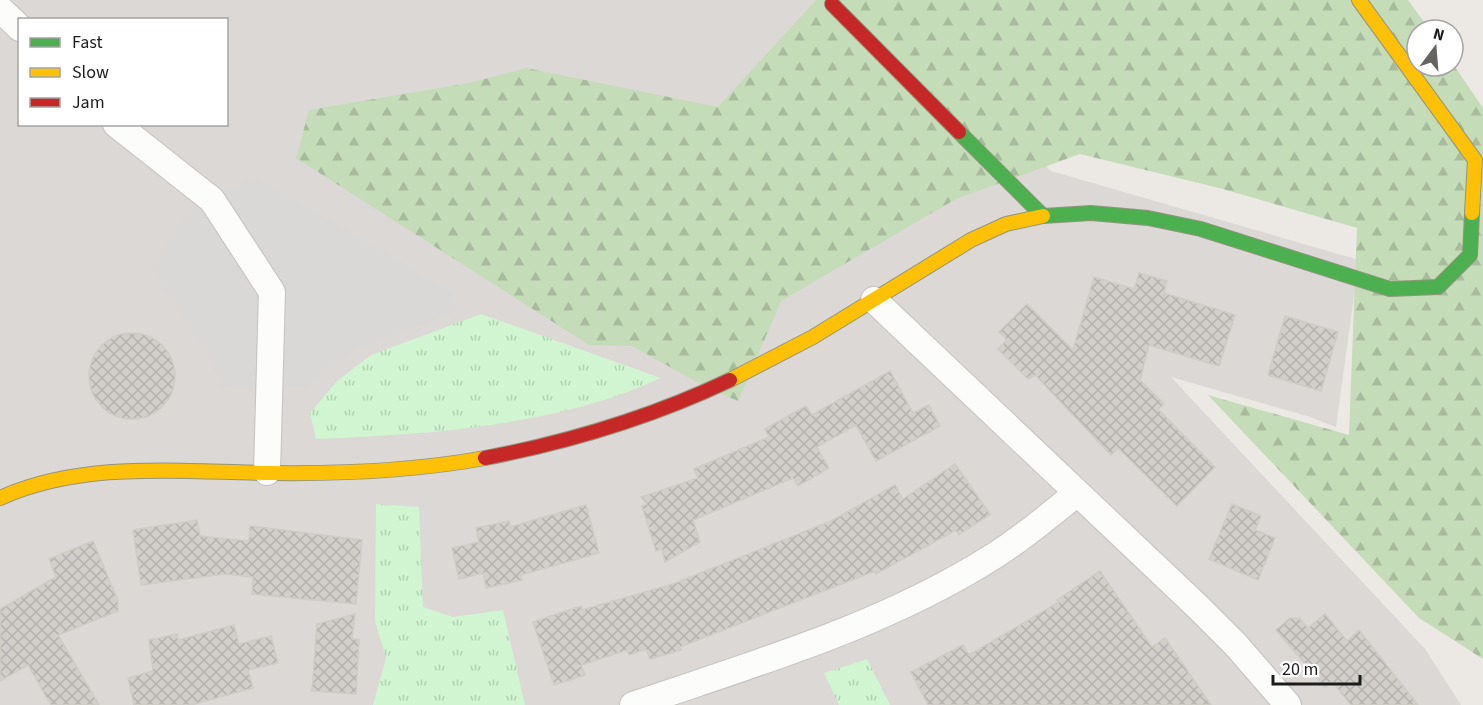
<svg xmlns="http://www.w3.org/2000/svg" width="1483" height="705" font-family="'Source Sans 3',sans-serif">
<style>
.residential{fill:#dbd8d6;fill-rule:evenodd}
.forest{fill:url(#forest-firs)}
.park{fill:url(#park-tufts)}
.parking{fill:#dad8d6}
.building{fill:url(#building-cross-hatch);stroke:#cfcbc5;stroke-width:1.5}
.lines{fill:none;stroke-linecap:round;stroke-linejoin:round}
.street-casing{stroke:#c4c2c0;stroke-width:28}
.fast-casing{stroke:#93957c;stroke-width:16}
.slow-casing{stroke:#93957c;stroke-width:16}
.jam-casing{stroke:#93957c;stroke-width:16}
.street{stroke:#fcfcfb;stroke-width:26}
.fast{stroke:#4caf50;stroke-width:14}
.slow{stroke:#ffc107;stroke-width:14}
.jam{stroke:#c62828;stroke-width:14}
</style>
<defs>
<pattern id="forest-firs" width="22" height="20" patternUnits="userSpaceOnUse" patternTransform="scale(1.5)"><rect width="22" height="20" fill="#c4dcb7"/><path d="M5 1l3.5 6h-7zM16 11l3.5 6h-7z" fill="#a8bc9d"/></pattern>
<pattern id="park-tufts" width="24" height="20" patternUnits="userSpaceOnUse" patternTransform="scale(1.5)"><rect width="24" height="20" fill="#d0f5d0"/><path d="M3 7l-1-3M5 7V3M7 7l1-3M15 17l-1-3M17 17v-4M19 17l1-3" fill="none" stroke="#b2d1b2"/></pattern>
<pattern id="building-cross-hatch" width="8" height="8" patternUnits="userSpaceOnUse" patternTransform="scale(1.5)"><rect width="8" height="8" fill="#d2cfcb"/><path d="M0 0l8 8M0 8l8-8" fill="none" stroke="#b4b1ae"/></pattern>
</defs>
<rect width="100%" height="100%" fill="#ece9e4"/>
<path class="residential" d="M0,0H880V15L1051,171L1359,260L1336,427L1307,416L1171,377L1425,649L1461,705H0ZM20,20H226V124H20Z"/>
<path class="forest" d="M816,0H1408L1430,30H1417V66H1453V64L1483,108V659L1419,618L1208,395L1349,435L1357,228L1223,189L1080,154L956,199L781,301L738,401L704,386L632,346L589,345L296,158L309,110L469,83L526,68L718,107Z"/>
<g class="park">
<path d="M481,314L661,378C642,386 622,395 601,401C508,429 412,435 316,439L310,413L337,381L371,355Z"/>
<path d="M376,504L419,507L423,607L453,617L503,610L525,705H373L386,658L375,621Z"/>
<path d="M867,659L890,705H839L824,673Z"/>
</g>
<path class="parking" d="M257,177L451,292L457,311L354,350L307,387L220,386L213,365L149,266L190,207Z"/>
<g class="building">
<path d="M1139,273L1167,281L1164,293L1235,315L1219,366L1149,345L1140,380L1164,404L1158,409L1215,467L1177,506L1118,448L1111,455L1035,375L1028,379L998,349L1007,340L999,332L1027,304L1073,350L1094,277L1134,289Z"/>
<path d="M1285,316L1338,332L1321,391L1268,375Z"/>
<circle cx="132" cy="376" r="43"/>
<path d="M890,371L913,413L929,405L940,426L876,461L856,425L817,447L829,468L798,486L793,478L693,520L700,542L665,562L662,549L656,551L642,506L647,504L641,497L698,478L694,469L769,437L765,429L806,406L812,415Z"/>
<path d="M955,464L990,514L959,535L956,530L876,574L875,571L680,647L681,650L650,659L646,649L629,655L627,650L581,665L585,675L554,685L533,622L581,606L582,610L673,584L831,521L895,485L903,499Z"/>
<path d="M1232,504L1261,516L1255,530L1275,538L1258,580L1209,559Z"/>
<path d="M586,505L599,553L521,575L522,580L486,588L483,573L459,579L452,548L479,542L476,528L509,521L510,527Z"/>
<path d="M197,520L200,536L249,541L250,526L362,540L356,604L252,594L253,577L224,574L141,585L133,530Z"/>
<path d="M93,541L118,601V611L58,635L99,705H51L28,665L0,681V609L56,577L49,559Z"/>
<path d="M1100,571L1152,647L1165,638L1211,705H928L911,672L963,645L969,655L1059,602L1057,600Z"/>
<path d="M355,614L352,639L359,640L356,694L312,691L317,624Z"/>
<path d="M1325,614L1347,641L1359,630L1418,705H1351L1332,681L1325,687L1276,630L1290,618H1299L1308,628Z"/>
<path d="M234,625L239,644L271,636L278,663L248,670L253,688L191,705H134L128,678L153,671L149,640L177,634L178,640Z"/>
</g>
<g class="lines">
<defs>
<g id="street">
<path d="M0,9L20,28"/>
<path d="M116,124L212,200L272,292L267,472"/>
<path d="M874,300L1199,608L1236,645L1288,705"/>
<path d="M633,705C756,663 884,626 994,556C1023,538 1050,515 1077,493"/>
</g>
<path id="fast" d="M959,132L1043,216L1091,213L1148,218L1201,229L1390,289L1438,287L1470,255L1472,213"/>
<g id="slow">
<path d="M1359,0L1475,160L1472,213"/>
<path d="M730,380L813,337L971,240L1006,224L1043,216"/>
<path d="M0,498C84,460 181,472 271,473C343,474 414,471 485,458"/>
</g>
<g id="jam">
<path d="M832,4L959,132"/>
<path d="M485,458C569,442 652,417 730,380"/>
</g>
</defs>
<use href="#street" class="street-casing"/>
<use href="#fast" class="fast-casing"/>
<use href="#slow" class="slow-casing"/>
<use href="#jam" class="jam-casing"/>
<use href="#street" class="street"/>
<use href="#fast" class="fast"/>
<use href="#slow" class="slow"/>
<use href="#jam" class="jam"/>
</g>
<rect x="18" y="18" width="210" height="108" fill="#ffffff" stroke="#a4a4a4" stroke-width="1.5"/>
<rect x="30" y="38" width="30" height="9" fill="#4caf50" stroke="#a4a4a4" stroke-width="1.5"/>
<text x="72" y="48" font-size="18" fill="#1c1c1c">Fast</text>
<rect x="30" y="68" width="30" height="9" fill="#ffc107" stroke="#a4a4a4" stroke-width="1.5"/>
<text x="72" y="78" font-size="18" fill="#1c1c1c">Slow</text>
<rect x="30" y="98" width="30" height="9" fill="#c62828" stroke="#a4a4a4" stroke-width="1.5"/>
<text x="72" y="108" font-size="18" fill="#1c1c1c">Jam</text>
<g transform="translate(1435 48) rotate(16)"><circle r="28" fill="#ffffff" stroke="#a4a4a4" stroke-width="1.5"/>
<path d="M0-4.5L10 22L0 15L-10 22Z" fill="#656462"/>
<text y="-9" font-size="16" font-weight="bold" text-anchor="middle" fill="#1c1c1c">N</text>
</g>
<path d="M1273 675v9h87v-9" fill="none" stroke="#1c1c1c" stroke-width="3"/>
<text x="1282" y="675" font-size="18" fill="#1c1c1c" stroke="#ffffff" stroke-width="4.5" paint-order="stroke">20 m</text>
</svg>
